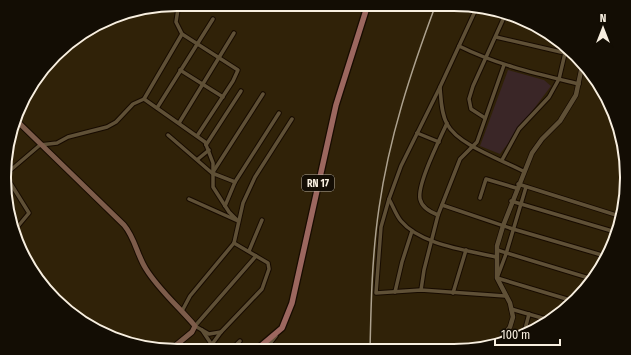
<svg xmlns="http://www.w3.org/2000/svg" width="631" height="355" font-family="'Fira Sans Condensed',sans-serif">
<style>
.education{fill:#3a2627}
.lines{fill:none;stroke-linecap:round;stroke-linejoin:round}
.minor-casing{stroke:#170b00;stroke-width:5.5}
.tertiary-casing{stroke:#170b00;stroke-width:6}
.secondary-casing{stroke:#170b00;stroke-width:7}
.primary-casing{stroke:#170b00;stroke-width:8}
.minor{stroke:#5f5036;stroke-width:3.5}
.tertiary{stroke:#5f5036;stroke-width:4.5}
.secondary{stroke:#7d5c4a;stroke-width:5}
.primary{stroke:#9c675f;stroke-width:5.5}
.rail{stroke:#ada28f;stroke-width:1.5}
.labels{text-anchor:middle;stroke-width:4;stroke-linejoin:round;paint-order:stroke}
.shield{fill:#130d04;stroke:#b3ab9e;stroke-width:1}
.shield-label{font-size:10px;font-weight:bold;fill:#f8efe0}
.rim{fill:none;stroke:#f8efe0;stroke-width:2}
</style>
<rect width="100%" height="100%" fill="#302208"/>
<path class="education" d="M508,70L544,80L551,86L500,154L480,146Z"/>
<g class="lines">
<defs>
<g id="minor">
<path d="M175,4L178,9L176,22L182,34L238,70L233,81L197,136"/>
<path d="M477,7L440,87L401,166L389,199C393,206 396,215 401,221C421,245 467,250 496,257"/>
<path d="M182,34L144,99L205,142L213,163V187L229,212L238,221L189,199"/>
<path d="M496,37L565,53"/>
<path d="M459,46C497,65 538,74 579,84"/>
<path d="M180,70L223,97"/>
<path d="M440,87C441,99 441,113 447,124C458,145 502,160 523,171"/>
<path d="M157,108L213,19"/>
<path d="M485,118L471,109L469,99L473,86L506,13"/>
<path d="M179,123L234,33"/>
<path d="M417,133L439,142"/>
<path d="M168,135L212,173L235,182"/>
<path d="M206,145L241,91"/>
<path d="M198,159L209,150"/>
<path d="M502,160L519,129L549,97L559,79L566,49"/>
<path d="M213,172L263,94"/>
<path d="M6,174L40,145L57,143L68,137L107,127L116,122L133,104L144,99"/>
<path d="M6,176L29,213L14,231"/>
<path d="M518,184L616,215"/>
<path d="M526,187L506,254L497,278L570,300"/>
<path d="M480,198L486,179L516,188"/>
<path d="M389,199L381,227L376,293L421,290L505,296"/>
<path d="M511,201L612,231"/>
<path d="M442,205L513,229L605,256"/>
<path d="M225,206L235,182L279,113"/>
<path d="M438,215C430,212 422,208 420,199C417,184 440,139 447,123"/>
<path d="M497,250L592,279"/>
<path d="M249,251L262,220"/>
<path d="M421,290L424,270L438,215L460,159L477,142L504,65"/>
<path d="M395,292L402,262L412,231"/>
<path d="M453,293L466,250"/>
<path d="M511,309L549,320"/>
<path d="M182,311L190,296L234,243L243,203L255,177L292,119"/>
<path d="M202,330L212,345L221,351"/>
<path d="M221,332L209,334L195,326L256,256"/>
<path d="M505,333L513,336"/>
<path d="M524,333L529,314"/>
<path d="M207,351L221,332L262,289L269,269L268,263L234,243"/>
<path d="M230,351L240,341"/>
<path d="M264,351L276,336"/>
</g>
<path id="tertiary" d="M500,340L510,327L513,317L510,303L497,278V246L503,226L532,153L542,139L560,121L576,95L582,66"/>
<path id="secondary" d="M16,120L124,225C135,238 137,255 146,269C159,290 179,307 195,326L192,332L169,351"/>
<path id="primary" d="M255,351L282,328L292,303L336,105L368,4"/>
</defs>
<use href="#minor" class="minor-casing"/>
<use href="#tertiary" class="tertiary-casing"/>
<use href="#secondary" class="secondary-casing"/>
<use href="#primary" class="primary-casing"/>
<use href="#minor" class="minor"/>
<use href="#tertiary" class="tertiary"/>
<use href="#secondary" class="secondary"/>
<use href="#primary" class="primary"/>
<path class="rail" d="M370,351C371,304 372,255 379,208C389,138 411,71 436,4"/>
</g>
<g class="labels">
<rect class="shield" x="302" y="175" width="32" height="16" rx="3"/>
<g class="shield-label">
<text x="318" y="187">RN 17</text>
</g>
</g>
<path d="M0 0H631V355H0ZM177 11H454A166 166 0 0 1 620 177V178A166 166 0 0 1 454 344H177A166 166 0 0 1 11 178V177A166 166 0 0 1 177 11Z" fill="#130d04" fill-rule="evenodd"/>
<path class="rim" d="M177 11H454A166 166 0 0 1 620 177V178A166 166 0 0 1 454 344H177A166 166 0 0 1 11 178V177A166 166 0 0 1 177 11Z"/>
<g transform="translate(603 28)" stroke="#130d04" stroke-width="3" paint-order="stroke">
<path d="M0-3L7 15L0 10L-7 15Z" fill="#f8efe0"/>
<text y="-6" font-size="11" font-weight="bold" text-anchor="middle" fill="#f8efe0">N</text>
</g>
<path d="M495 339v6h65v-6" fill="none" stroke="#f8efe0" stroke-width="2"/>
<text x="501" y="339" font-size="12" fill="#f8efe0" stroke="#130d04" stroke-width="3" paint-order="stroke">100 m</text>
</svg>
